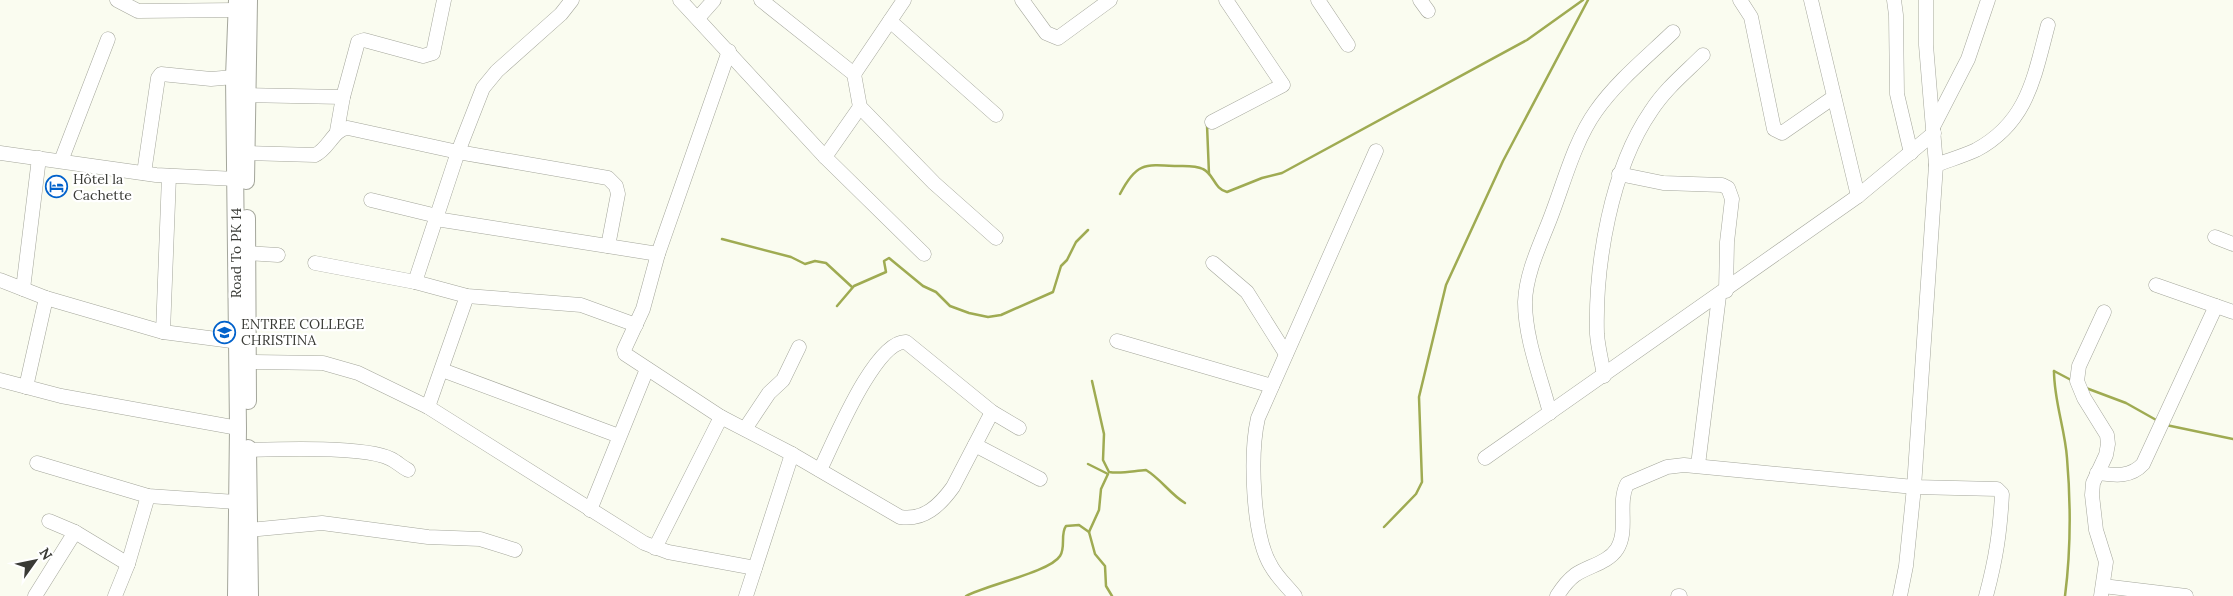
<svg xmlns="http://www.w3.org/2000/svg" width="2233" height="596" font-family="Lora,serif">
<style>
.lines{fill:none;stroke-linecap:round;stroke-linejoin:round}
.stream{stroke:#9fab52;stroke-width:2.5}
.minor-casing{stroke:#a4a69b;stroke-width:15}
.major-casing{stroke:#a4a69b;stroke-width:18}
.minor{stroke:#fff;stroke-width:14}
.major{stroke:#fff;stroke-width:16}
.labels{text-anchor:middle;stroke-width:4.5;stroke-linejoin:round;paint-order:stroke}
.poi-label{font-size:14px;fill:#393a35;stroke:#fff;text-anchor:start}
.street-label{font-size:14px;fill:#393a35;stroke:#fff}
</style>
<rect width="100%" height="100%" fill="#fafcf0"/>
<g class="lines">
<g class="stream">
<path d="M1207,125L1209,174"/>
<path d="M1120,194C1136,163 1144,164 1176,166C1184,166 1195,165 1203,169C1214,174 1214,189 1227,192L1262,178L1282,173L1527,40L1583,0"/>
<path d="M722,239L791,257L805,264L815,261L826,263L852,287"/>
<path d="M837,306L854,286L886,272L884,261L889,258L923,286L936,292L950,306L969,313L988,317L1001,315L1053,292L1061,266L1067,260L1076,242L1088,230"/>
<path d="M2054,371C2054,401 2065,429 2067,458C2071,505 2071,549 2065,596"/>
<path d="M2054,371L2073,381"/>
<path d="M1092,381L1104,434L1103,460L1109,472C1121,474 1133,471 1146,470C1161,479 1170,494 1185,503"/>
<path d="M2086,388L2126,403L2158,421"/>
<path d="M2166,425L2233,439"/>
<path d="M1088,464L1108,474L1101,489L1099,510L1089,532L1095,554L1105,566L1106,586L1112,596"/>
<path d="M1384,527L1416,494L1422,482L1419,397L1446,285L1503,161L1588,0"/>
<path d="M966,596C986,585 1050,572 1060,556C1066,547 1060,534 1066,526L1079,525L1089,532"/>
</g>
<defs>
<g id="minor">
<path d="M117,0L138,11L237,10"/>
<path d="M572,0L561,14L497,71L483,88L458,152L415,282L467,296L581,305L636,325"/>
<path d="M680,0L825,157L924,254"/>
<path d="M761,0L854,74L860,107L934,183L996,238"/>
<path d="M1022,0L1046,33L1058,38L1110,0"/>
<path d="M1318,0L1348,45"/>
<path d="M1420,0L1428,11"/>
<path d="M1740,0L1751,17L1774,129L1782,133L1834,97"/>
<path d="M1811,0L1858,196"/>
<path d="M1894,0L1896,15L1897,94L1911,153"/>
<path d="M698,18L714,0"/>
<path d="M890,21L996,115"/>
<path d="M729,51L658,254L643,309L624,350L625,354L721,417L792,454L900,517C924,521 940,505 953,487L992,412"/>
<path d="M854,74L904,0"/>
<path d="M247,95L343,97"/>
<path d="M1212,122L1283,85L1226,0"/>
<path d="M1934,125L1968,59L1988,0"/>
<path d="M337,131L343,97L358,42L364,40L423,56L433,53L444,0"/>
<path d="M0,153L156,175L236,179"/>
<path d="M247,153L315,155C329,149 333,129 348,128L458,152L608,178L616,186L618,194L608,246"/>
<path d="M825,157L860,107"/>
<path d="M61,161L108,39"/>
<path d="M1936,165C1949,160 1963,156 1976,150C2028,122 2034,77 2048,25"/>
<path d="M144,173L158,78L161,74L211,79L234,77"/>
<path d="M1619,174L1663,183L1722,185L1728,188L1732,199L1727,242L1726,291"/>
<path d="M371,200L437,216"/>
<path d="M436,219L658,254"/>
<path d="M2215,237L2233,244"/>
<path d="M247,253L278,255"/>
<path d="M315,263L415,282"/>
<path d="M1213,263L1247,292L1286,354"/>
<path d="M0,280L46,298L163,332L247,343"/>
<path d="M2156,285L2233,312"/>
<path d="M23,289L39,158"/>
<path d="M163,332L169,176"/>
<path d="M1117,341L1272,386"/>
<path d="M248,362L323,363L358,373L428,407L644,543L668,552L755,568"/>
<path d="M442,370L619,436"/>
<path d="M1604,376C1602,362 1598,348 1597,334C1595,264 1611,169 1651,111C1665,89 1685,73 1703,55"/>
<path d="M0,380L61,396L238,428"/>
<path d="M26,387L46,298"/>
<path d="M428,407L467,296"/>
<path d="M1550,413C1541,378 1525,339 1525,302C1526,273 1540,245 1550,219C1564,183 1574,142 1596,111C1617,81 1647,57 1673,32"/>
<path d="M745,429L769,393L783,380L799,347"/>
<path d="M975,445L1040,479"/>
<path d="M248,450C279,449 366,446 391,459C397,462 402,467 408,470"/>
<path d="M1485,458L1858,196L1934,133"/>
<path d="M37,463L148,496L236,502"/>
<path d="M1698,465L1719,296"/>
<path d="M820,470C833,444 875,340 906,342L992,412L1019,428"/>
<path d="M2097,473C2114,475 2130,478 2143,464L2216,306"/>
<path d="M590,510L647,369"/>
<path d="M49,521L75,532L128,564"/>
<path d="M239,531L322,523L428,537L480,539L515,550"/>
<path d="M655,548L721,417"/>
<path d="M2103,586L2186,596"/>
<path d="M35,596L75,532"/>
<path d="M115,596L128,564L148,496"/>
<path d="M746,596L792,454"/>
<path d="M1295,596C1287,586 1277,577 1271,566C1252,535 1250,453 1258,418L1376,151"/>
<path d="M1557,596C1562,588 1567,581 1575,575C1588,566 1608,563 1617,549C1629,530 1617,504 1627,484L1667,467L1684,465L1914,487L1997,489L2002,494C2000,532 1996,559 1986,596"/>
<path d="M1678,596H1680"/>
<path d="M1900,596L1906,566L1914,487L1936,165L1926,45V0"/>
<path d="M2101,596L2106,562L2096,530L2092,495L2093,483L2106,455L2108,444L2107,435L2084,398L2077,381L2079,366L2104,312"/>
</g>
<g id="major">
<path d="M246,181L249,0"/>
<path d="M247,218L248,401"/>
<path d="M248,448L250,596"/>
<path d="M236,596L238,428L234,77L237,0"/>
</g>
</defs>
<use href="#minor" class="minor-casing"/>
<use href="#major" class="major-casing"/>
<use href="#minor" class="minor"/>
<use href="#major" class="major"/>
</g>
<defs>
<symbol id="hotel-ring" viewBox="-11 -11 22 22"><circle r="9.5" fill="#fff" stroke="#0262cb" stroke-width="1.5"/><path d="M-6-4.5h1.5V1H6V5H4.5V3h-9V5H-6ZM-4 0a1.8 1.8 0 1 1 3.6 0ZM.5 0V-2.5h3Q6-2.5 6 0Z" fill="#0262cb"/></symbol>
<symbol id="school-ring" viewBox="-11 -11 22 22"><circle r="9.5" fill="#fff" stroke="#0262cb" stroke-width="1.5"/><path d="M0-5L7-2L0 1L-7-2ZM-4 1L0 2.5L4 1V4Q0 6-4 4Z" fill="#0262cb"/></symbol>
</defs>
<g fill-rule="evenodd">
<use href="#hotel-ring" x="44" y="174" width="25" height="25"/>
<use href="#school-ring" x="212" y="320" width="25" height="25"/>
</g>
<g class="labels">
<g class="poi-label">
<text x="73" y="184">Hôtel la<tspan x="73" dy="16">Cachette</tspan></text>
<text x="241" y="329">ENTREE COLLEGE<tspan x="241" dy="16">CHRISTINA</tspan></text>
</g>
<g class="street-label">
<text transform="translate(236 253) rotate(-90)" y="5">Road To PK 14</text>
</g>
</g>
<g transform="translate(35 561) rotate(57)" stroke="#ffffff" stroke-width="4" paint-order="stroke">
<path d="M0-4L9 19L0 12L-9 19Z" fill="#393a35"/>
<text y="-8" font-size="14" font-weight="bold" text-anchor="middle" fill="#393a35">N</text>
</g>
</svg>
